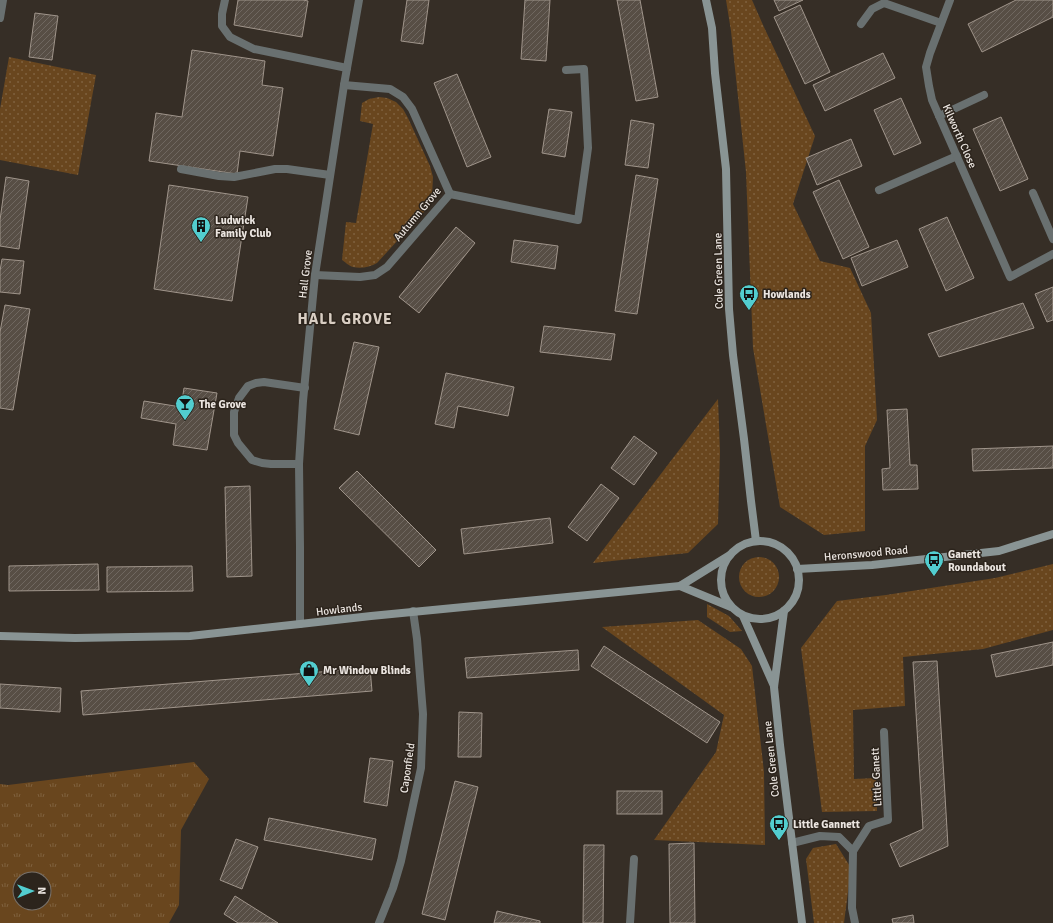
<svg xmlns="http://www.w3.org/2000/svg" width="1053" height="923" font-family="Signika,sans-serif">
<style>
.grass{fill:url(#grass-dots)}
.park{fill:url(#park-tufts);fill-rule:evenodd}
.building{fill:url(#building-hatch);stroke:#a0958b}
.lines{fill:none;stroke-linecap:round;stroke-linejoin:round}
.lane{stroke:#697070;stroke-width:8}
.street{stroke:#697070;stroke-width:8}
.secondary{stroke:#899494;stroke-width:8}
.labels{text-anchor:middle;stroke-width:3;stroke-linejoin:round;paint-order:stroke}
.street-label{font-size:11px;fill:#ebe5e0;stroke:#2c241c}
.poi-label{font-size:11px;font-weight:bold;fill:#ebe5e0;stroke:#2c241c;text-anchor:start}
.district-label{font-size:15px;font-weight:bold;letter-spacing:1px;fill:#d9cec3;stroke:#2c241c}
</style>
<defs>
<pattern id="grass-dots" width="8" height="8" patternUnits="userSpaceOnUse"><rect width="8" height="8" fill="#69461e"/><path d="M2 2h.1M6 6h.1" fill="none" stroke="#7f613e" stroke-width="1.8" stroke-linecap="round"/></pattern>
<pattern id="park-tufts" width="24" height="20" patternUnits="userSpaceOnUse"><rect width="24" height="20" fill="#69461e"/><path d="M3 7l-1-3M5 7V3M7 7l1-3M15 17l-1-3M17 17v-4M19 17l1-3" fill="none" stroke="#7f613e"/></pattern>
<pattern id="building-hatch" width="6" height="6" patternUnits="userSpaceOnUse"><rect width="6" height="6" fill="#574e45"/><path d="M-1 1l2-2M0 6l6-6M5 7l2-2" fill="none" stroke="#6f6760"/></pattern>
</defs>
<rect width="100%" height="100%" fill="#362e26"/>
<g class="grass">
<path d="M726,0H752L763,25L815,136L793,204L820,261L850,268L871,313L877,420L865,446V531L824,535L780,507L753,348L746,172L731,31Z"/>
<path d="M9,57L96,75L78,175L0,160V109Z"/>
<path d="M379,97L387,98L396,102L403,109L408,118L430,166L433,177L432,196L427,209L420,216L377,263C370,267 361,269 353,267C349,266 345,262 342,260L346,222L356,223L373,124L360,121L362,103L369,99Z"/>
<path d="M718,399L720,452L718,524L688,553L593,563Z"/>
<circle cx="759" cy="577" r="20"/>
<path d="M1053,564V630L983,649L903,657L905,706L853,710L854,779L876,778L877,811L822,812L801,648L837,601L886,595L995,578Z"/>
<path d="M707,604L729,616L742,631L730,632L707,617Z"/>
<path d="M698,620L741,649L752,666L764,772L765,845L654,840L716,752L724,715L602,627Z"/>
<path d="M836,844L851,868L844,923H814L806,859L813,848Z"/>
</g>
<path class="park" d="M194,762L209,779L181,830L179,905L169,923H0V784L8,785ZM20,879H44V903H20Z"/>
<g class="building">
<path d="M238,0H303L308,1L302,37L234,25Z"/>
<path d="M407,0H429L423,44L401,41Z"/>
<path d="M525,0H550L546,61L521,59Z"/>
<path d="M617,0H640L658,97L636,101Z"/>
<path d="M774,0H803L779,11Z"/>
<path d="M1016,0H1053V17L982,52L968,24Z"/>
<path d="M800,5L830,72L805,84L774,17Z"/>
<path d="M35,13L58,16L52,60L29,57Z"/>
<path d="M192,50L265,61L262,85L283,88L273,156L240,151L237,174L149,161L156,113L182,117Z"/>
<path d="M883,53L895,78L825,111L813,85Z"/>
<path d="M457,74L491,157L467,167L434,83Z"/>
<path d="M901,98L921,143L894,155L874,110Z"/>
<path d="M549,109L572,112L565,157L542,153Z"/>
<path d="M1001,117L1028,179L1000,191L973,129Z"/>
<path d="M631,120L654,124L648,168L625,165Z"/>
<path d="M851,139L862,166L817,185L806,158Z"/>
<path d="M636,175L658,179L637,314L615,311Z"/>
<path d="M6,177L29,181L19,249L0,246V220Z"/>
<path d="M839,180L869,247L843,259L813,192Z"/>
<path d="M169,185L248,197L232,301L154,289Z"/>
<path d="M947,217L974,278L946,291L919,229Z"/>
<path d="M456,227L475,243L419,313L399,297Z"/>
<path d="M514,240L558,246L555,269L511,262Z"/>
<path d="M897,240L908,267L862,286L851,258Z"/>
<path d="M2,259L24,261L20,294L0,292V271Z"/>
<path d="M1053,287V320L1047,322L1035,294Z"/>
<path d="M1023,303L1034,328L939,357L928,334Z"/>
<path d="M5,305L30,309L13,410L0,408V332Z"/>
<path d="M544,326L615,334L611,360L540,352Z"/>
<path d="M354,342L379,347L359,435L334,429Z"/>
<path d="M446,373L514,387L508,416L458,406L454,428L435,424Z"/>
<path d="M184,388L217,393L207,450L173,445L176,424L141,418L144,401L181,407Z"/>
<path d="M907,409L910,465H917L918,489L883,490L882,469L890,468L887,410Z"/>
<path d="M634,436L657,453L634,485L611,468Z"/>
<path d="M1053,446V468L973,471L972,449Z"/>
<path d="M357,471L436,550L419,567L339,488Z"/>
<path d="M601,484L619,498L587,541L568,527Z"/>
<path d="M250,486L252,576L227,577L225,487Z"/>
<path d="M550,518L553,543L464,554L461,529Z"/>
<path d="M98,564L99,590L9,591V566Z"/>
<path d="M192,566L193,591L107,592V567Z"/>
<path d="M1053,642V665L996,677L991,655Z"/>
<path d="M604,646L720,722L707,743L591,666Z"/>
<path d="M578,650L579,670L467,678L465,658Z"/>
<path d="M937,661L948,846L900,867L890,844L923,829L913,662Z"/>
<path d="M370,668L372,691L83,715L81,691Z"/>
<path d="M0,684L61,688L60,712L0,708Z"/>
<path d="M459,712L482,713L481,757H458Z"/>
<path d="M370,758L393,761L387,806L364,802Z"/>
<path d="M455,781L478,787L445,920L422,914Z"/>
<rect x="617" y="791" width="45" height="23"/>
<path d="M269,818L376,839L372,860L264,840Z"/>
<path d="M236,839L258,847L242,889L220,880Z"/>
<path d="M694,843L695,923H670L669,844Z"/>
<path d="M584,845H604L603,923H583Z"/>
<path d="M235,896L278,923H238L224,914Z"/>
<path d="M497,911L540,921V923H494Z"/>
<path d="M913,915L914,923H893L892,919Z"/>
</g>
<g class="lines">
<g class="lane">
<path d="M225,0L222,14V26L230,37L254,49L347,68"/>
<path d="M861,24L872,9L884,3L941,23"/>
<path d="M181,169L219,176L234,177L275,169H287L330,175"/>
<path d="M879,190L957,156"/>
<path d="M299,464H271L262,463L252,460L238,443L234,435V412L239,398L248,386L256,383L264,382L305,388"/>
</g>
<g class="street">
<path d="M950,0L930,53L926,67L929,86L932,100L1010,277L1053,254"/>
<path d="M0,18L3,0"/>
<path d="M939,116L984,95"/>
<path d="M1033,193L1053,239"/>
<path d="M450,194L578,220L588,148L584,69L566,70"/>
<path d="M315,275L360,277L375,275L387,267L450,194L412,109L403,97L390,89L344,85"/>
<path d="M300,624V547L299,464L303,401L315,275L344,85L359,0"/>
<path d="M792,843L820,836L839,837L853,851"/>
<path d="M379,923L393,888L401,861L421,768L423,714L417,639L413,611"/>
<path d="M630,923L634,859"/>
<path d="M855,923L852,908L853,851L869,826L888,820L884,732"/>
</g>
<g class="secondary">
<path d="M706,0L712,28L715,73L726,169L729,309L733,355L744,439L751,501L756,541"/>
<circle cx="760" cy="580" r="39"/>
<path d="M797,569L872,565L999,551L1053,534"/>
<path d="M680,586L731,607"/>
<path d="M784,611L774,687L780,745L802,923"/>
<path d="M743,616L774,686"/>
<path d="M0,636L75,638L190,636L300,624L371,616L680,586L730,555"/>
</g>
</g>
<defs>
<symbol id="building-pin" viewBox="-11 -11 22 30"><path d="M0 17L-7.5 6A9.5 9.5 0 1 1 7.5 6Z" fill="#52cdcf" stroke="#2c241c"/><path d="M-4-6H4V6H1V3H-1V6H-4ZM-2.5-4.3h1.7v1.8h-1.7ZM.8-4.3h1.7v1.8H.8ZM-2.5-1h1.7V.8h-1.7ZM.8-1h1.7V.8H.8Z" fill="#111"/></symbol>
<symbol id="bus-pin" viewBox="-11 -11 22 30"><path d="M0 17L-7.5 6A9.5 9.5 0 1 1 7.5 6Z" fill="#52cdcf" stroke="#2c241c"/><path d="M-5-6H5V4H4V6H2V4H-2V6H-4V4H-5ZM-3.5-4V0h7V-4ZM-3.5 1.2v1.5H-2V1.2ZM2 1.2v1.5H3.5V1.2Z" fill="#111"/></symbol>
<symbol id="bar-pin" viewBox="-11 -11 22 30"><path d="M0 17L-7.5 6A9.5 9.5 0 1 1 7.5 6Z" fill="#52cdcf" stroke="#2c241c"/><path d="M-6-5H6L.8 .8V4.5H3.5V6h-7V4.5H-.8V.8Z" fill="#111"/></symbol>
<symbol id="shop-pin" viewBox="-11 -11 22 30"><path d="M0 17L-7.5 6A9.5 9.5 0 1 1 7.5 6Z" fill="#52cdcf" stroke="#2c241c"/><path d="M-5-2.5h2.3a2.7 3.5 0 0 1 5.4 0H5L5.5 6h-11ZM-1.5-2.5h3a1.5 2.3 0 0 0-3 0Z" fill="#111"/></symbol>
</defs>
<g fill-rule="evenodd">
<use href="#building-pin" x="190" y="215" width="22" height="30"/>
<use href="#bus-pin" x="738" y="283" width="22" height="30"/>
<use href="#bar-pin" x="174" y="393" width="22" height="30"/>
<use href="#bus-pin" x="923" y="549" width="22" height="30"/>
<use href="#shop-pin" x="298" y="659" width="22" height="30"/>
<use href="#bus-pin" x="768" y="813" width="22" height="30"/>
</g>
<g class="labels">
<g class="street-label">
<text transform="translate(960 136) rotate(66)" y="4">Kilworth Close</text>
<text transform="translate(417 214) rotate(-50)" y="4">Autumn Grove</text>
<text transform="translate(718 271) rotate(-91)" y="4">Cole Green Lane</text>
<text transform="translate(305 274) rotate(-83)" y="4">Hall Grove</text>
<text transform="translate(866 553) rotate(-5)" y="4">Heronswood Road</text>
<text transform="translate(339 609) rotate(-7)" y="4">Howlands</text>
<text transform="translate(771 759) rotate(-96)" y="4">Cole Green Lane</text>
<text transform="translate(407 768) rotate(-82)" y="4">Caponfield</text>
<text transform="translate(876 777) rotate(-93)" y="4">Little Ganett</text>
</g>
<g class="poi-label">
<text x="215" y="224">Ludwick<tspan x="215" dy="13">Family Club</tspan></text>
<text x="763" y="298">Howlands</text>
<text x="199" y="408">The Grove</text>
<text x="948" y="558">Ganett<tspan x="948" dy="13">Roundabout</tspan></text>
<text x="323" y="674">Mr Window Blinds</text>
<text x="793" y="828">Little Gannett</text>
</g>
<g class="district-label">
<text x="345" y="324">HALL GROVE</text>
</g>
</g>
<g transform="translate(32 891) rotate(89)"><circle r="19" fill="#2c241c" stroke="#78716a"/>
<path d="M0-3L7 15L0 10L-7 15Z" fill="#52cdcf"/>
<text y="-6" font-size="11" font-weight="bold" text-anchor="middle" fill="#ebe5e0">N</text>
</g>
</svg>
